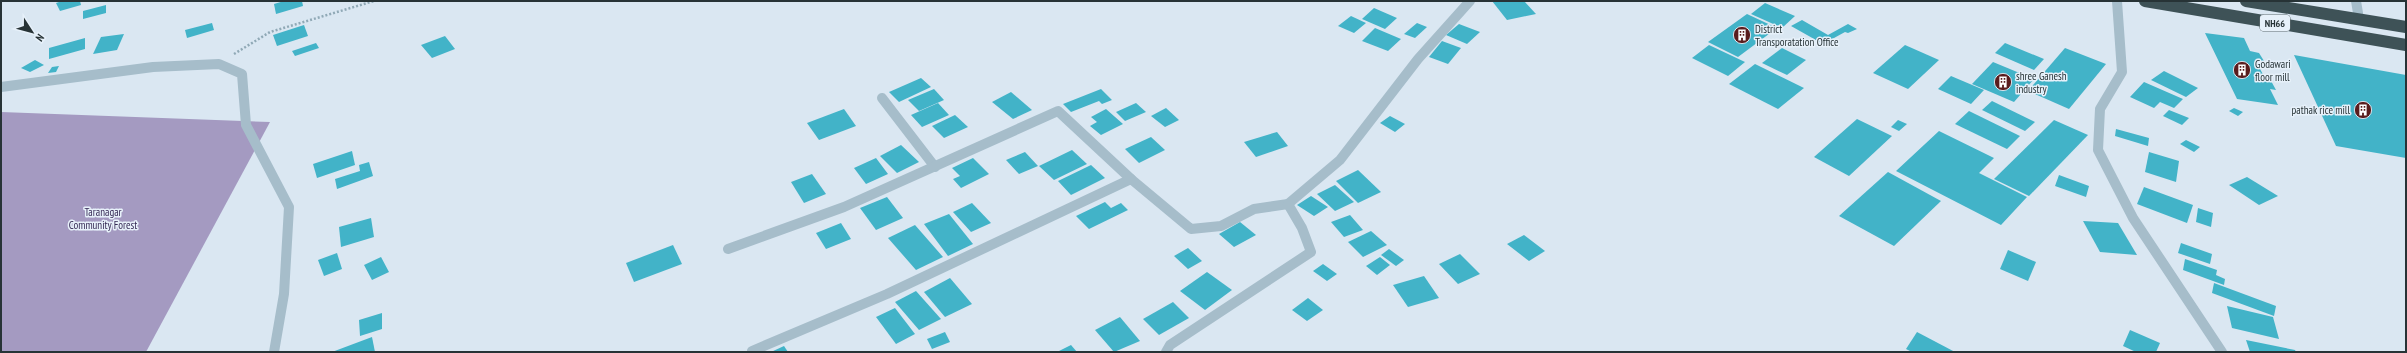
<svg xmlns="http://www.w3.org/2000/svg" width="2407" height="353" font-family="'PT Sans Narrow',sans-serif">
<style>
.green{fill:#a49ac1}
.building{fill:#42b3c8}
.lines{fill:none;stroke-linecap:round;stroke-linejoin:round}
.path{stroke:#90a9b6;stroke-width:2.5;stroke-dasharray:2 2;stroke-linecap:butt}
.minor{stroke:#a6bdca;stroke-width:10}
.highway{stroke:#3e5257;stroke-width:12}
.labels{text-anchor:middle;stroke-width:3;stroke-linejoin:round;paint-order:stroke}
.shield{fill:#e7f1fa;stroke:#616c71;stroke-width:1}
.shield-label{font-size:10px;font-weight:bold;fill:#273336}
.poi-label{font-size:11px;fill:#273336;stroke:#e7f1fa;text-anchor:start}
.park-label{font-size:11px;fill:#362a55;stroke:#e7f1fa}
</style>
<rect width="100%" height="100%" fill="#dae7f2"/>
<path class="green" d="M1,112L270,122L146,352H1Z"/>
<g class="building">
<path d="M62,1H80L81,5L60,11L56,3Z"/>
<path d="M284,1H302L303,6L276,14L274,4Z"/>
<path d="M1492,1H1524L1536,14L1507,20Z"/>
<path d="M1765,3L1795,16L1782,28L1751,14Z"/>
<path d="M106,5V13L83,19V11Z"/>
<path d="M1374,8L1397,18L1385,29L1362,19Z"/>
<path d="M1747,14L1777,28L1738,57L1708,42Z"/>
<path d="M1351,16L1366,23L1354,33L1338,26Z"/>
<path d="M1802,20L1828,35L1848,24L1857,29L1848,33L1845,32L1823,44L1791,26Z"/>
<path d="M212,23L214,30L187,38L185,30Z"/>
<path d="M1417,23L1427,27L1415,38L1404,34Z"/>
<path d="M1459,24L1480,32L1467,44L1446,35Z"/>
<path d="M304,25L308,36L277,46L273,35Z"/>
<path d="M1375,28L1401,39L1388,51L1362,41Z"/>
<path d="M2205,33L2244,38L2250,51L2259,53L2264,61L2255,60L2265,78L2270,79L2276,90L2270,89L2278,105L2237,99Z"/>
<path d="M124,34L117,50L93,54L101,37Z"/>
<path d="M445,36L455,49L432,58L421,45Z"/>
<path d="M85,38V49L49,59V48Z"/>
<path d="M1442,41L1461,48L1448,64L1429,57Z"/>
<path d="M316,43L319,48L295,56L292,51Z"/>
<path d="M2005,43L2044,59L2034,70L1995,53Z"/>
<path d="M1709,45L1745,62L1728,76L1692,58Z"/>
<path d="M1905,45L1939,60L1908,89L1873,73Z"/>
<path d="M1782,48L1806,60L1787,75L1762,63Z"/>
<path d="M2065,48L2106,64L2069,109L2028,91Z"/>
<path d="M2294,55L2406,75V158L2336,146Z"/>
<path d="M35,60L44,65L30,72L21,68Z"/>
<path d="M1993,62L2034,79L2014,102L1972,84Z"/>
<path d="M1755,64L1804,88L1778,109L1729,84Z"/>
<path d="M59,66L56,72L48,73L52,67Z"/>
<path d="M2164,71L2198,88L2186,97L2151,80Z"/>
<path d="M1951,76L1984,90L1971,104L1938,89Z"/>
<path d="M921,78L931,87L899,102L889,92Z"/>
<path d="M2144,82L2183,99L2174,108L2160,102L2154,108L2130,97Z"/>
<path d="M934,89L944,100L919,111L908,100Z"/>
<path d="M1101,89L1112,100L1102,104L1099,101L1071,112L1063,104Z"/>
<path d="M1011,92L1032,110L1013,119L992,102Z"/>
<path d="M1992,101L2035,122L2025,131L1982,110Z"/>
<path d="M938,103L949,115L922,127L911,115Z"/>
<path d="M1136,103L1146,112L1125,121L1116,112Z"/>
<path d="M1166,108L1179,120L1165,127L1151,116Z"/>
<path d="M2234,108L2243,112L2238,116L2229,111Z"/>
<path d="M844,109L856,126L819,140L807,123Z"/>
<path d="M1106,109L1123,124L1101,135L1090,126L1097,122L1091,117Z"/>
<path d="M2169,110L2189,118L2182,125L2163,116Z"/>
<path d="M1969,111L2020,136L2007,149L1955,124Z"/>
<path d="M955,115L968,127L944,138L932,126Z"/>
<path d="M1390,116L1405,124L1395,132L1380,123Z"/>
<path d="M1857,119L1892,136L1849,176L1814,157Z"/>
<path d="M1898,120L1907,124L1899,131L1891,127Z"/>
<path d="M2054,120L2088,135L2029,196L1994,179Z"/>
<path d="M2116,129L2149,138L2148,146L2115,136Z"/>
<path d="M1939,131L1994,158L1979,173L2027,197L2001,225L1896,171Z"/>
<path d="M1277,132L1288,146L1256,157L1244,142Z"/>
<path d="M1151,137L1165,150L1139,163L1125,149Z"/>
<path d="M2186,140L2200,147L2194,152L2180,144Z"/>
<path d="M901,145L919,162L897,173L880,156Z"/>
<path d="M1072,150L1087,164L1054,180L1039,166Z"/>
<path d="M352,151L355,165L317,178L313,164Z"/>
<path d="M1025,152L1038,166L1019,174L1006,160Z"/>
<path d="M2149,152L2179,161L2176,182L2145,172Z"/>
<path d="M876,158L888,174L866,184L854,168Z"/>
<path d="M973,158L989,174L961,188L953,179L960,176L952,168Z"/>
<path d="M369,162L373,176L337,189L335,179L360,171L359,165Z"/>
<path d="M1091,165L1105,178L1071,195L1058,181Z"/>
<path d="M1358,170L1381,192L1358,203L1336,181Z"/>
<path d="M1888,172L1941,201L1894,246L1839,216Z"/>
<path d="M812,174L826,194L804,203L791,182Z"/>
<path d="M2059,175L2089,186L2086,197L2055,186Z"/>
<path d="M2247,177L2278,196L2259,205L2229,185Z"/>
<path d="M1335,185L1354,202L1335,211L1317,194Z"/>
<path d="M2144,187L2193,205L2187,223L2137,204Z"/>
<path d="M1311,196L1328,207L1314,216L1297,205Z"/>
<path d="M887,197L903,218L876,230L860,208Z"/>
<path d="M1105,202L1111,208L1121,203L1128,210L1089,229L1076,216Z"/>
<path d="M972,203L991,223L971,232L953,212Z"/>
<path d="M2198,208L2213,213L2211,227L2196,222Z"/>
<path d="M949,214L973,244L948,256L924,224Z"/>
<path d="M1350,215L1363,230L1344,237L1331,222Z"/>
<path d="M371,218L374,237L341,247L339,227Z"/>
<path d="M2083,221L2118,223L2137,255L2100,252Z"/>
<path d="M1240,222L1256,235L1234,247L1219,234Z"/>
<path d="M841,223L851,239L826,249L816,233Z"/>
<path d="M915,225L943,257L916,270L888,238Z"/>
<path d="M1371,231L1387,245L1363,257L1348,242Z"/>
<path d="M1524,235L1545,251L1529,261L1507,244Z"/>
<path d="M2181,243L2212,254L2210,264L2178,253Z"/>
<path d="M673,245L682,264L634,282L626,263Z"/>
<path d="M1188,248L1202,261L1188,269L1174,256Z"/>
<path d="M1389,249L1404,260L1396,266L1381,255Z"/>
<path d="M2008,250L2036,262L2028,281L2000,269Z"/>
<path d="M337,253L342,269L324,276L318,260Z"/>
<path d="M1460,254L1480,274L1458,284L1439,264Z"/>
<path d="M381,257L389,272L372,280L364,265Z"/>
<path d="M1380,257L1390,265L1377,275L1366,266Z"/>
<path d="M2185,259L2217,270L2216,275L2225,279L2224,285L2183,270Z"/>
<path d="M1323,264L1337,274L1327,281L1313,271Z"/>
<path d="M1207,272L1232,290L1205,310L1180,291Z"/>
<path d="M1424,276L1439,298L1408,307L1393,285Z"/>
<path d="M950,278L972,304L945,317L924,292Z"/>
<path d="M2214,283L2276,306L2274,316L2212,293Z"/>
<path d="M916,291L941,319L919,330L895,302Z"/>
<path d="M1308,298L1323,310L1307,321L1292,310Z"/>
<path d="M1173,302L1189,318L1159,335L1143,319Z"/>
<path d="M2227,306L2273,317L2279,339L2232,328Z"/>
<path d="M895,308L915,334L896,344L876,317Z"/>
<path d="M382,313V329L360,336L359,320Z"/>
<path d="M1120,317L1140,341L1114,352L1095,330Z"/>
<path d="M2130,330L2160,343L2156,352H2136L2123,346Z"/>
<path d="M945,332L950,342L932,349L927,339Z"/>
<path d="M1917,332L1955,352H1912L1906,349Z"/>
<path d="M372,337L375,352H332Z"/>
<path d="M2246,340L2295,350L2296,352H2250Z"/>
<path d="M1071,345L1077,352H1057Z"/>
<path d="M784,346L788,352H771Z"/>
</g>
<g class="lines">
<path class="path" d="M234,54L270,32L374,1"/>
<g class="minor">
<path d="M2117,1L2122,72L2100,109L2098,150L2133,218L2222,352"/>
<path d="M2356,1L2359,19"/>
<path d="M1,87L153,67L219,64L242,74L246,125L289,207L284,294L274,352"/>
<path d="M882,98L935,167"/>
<path d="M728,249L844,207L1058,111L1131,179"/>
<path d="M752,351L887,294L1131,179L1191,229L1221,226L1254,209L1288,204"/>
<path d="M1166,352L1170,345L1311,252L1302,228L1288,204L1340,160L1418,59L1470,1"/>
</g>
<g class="highway">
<path d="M2145,1L2406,45"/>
<path d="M2246,1L2406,27"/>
</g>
</g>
<defs>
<symbol id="building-disc" viewBox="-11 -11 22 22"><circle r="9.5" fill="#591c1d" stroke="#e7f1fa"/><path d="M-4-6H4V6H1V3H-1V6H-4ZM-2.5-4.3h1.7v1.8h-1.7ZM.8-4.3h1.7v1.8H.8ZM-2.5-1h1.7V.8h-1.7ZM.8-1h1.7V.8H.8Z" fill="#fff"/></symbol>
</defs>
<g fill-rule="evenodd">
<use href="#building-disc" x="1732" y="25" width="20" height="20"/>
<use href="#building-disc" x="2232" y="60" width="20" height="20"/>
<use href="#building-disc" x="1993" y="72" width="20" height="20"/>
<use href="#building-disc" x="2353" y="100" width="20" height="20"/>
</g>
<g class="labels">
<rect class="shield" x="2260" y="15" width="30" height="16" rx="3"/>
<g class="shield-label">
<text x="2275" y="27">NH66</text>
</g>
<g class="poi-label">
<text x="1755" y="33">District<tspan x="1755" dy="13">Transporatation Office</tspan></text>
<text x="2255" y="68">Godawari<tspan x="2255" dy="13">floor mill</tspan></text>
<text x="2016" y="80">shree Ganesh<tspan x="2016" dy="13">industry</tspan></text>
<text x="2350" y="114" text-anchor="end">pathak rice mill</text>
</g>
<g class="park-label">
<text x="103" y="216">Taranagar<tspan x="103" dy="13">Community Forest</tspan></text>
</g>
</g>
<rect width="2407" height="353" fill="none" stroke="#273336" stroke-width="4"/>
<g transform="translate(32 32) rotate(126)" stroke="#e7f1fa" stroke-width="3" paint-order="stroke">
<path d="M0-3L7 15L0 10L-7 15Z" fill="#273336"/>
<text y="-6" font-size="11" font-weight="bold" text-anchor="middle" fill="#273336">N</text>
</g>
</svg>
